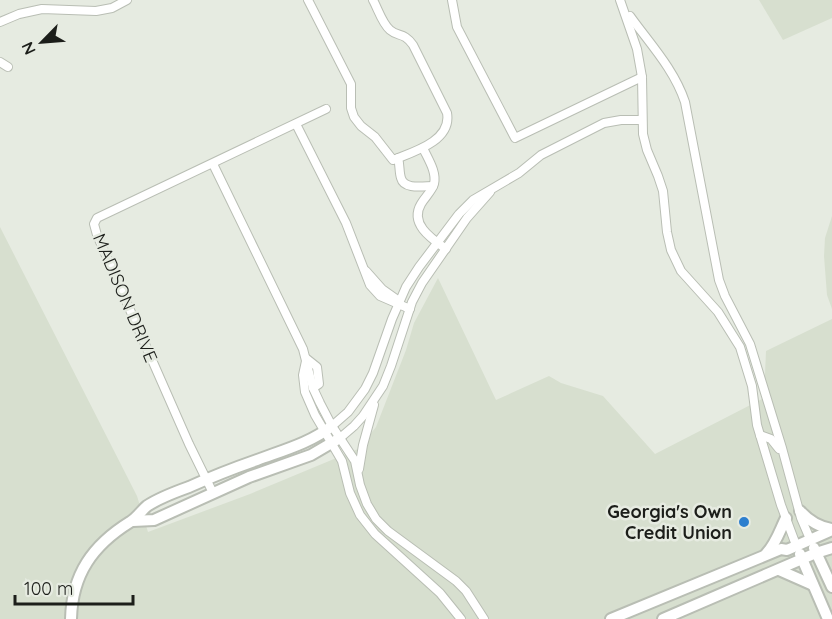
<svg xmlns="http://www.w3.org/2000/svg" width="832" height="619" font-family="Quicksand,sans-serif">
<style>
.built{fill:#d7dfcf}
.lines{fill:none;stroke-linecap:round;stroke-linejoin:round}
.street-casing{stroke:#b9beb4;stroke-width:10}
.secondary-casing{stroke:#b9beb4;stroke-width:14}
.street{stroke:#fff;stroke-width:8}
.secondary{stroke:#fff;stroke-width:10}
.poi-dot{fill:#2d7fce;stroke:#e6ebe1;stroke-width:2}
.labels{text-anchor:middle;stroke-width:5;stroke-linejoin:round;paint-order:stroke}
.street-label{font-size:18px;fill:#1c1e1a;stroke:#e6ebe1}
.poi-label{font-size:18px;font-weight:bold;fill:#1c1e1a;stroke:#e6ebe1;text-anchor:end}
</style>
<rect width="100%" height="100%" fill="#e6ebe1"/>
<g class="built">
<path d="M759,0H832V18L783,40Z"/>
<path d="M832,216V309L827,295L824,256L825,238Z"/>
<path d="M0,227L137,496L148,532L250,494L358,449L376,427L406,350L414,323L438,278L496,400L549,376L561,383L603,396L655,454L764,398L766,351L832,319V619H0Z"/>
</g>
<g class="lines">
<defs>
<g id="street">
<path d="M308,0L351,84V108L354,117L361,126L375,137L393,160C413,152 452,141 447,113L413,45C404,32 398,37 390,30C382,23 378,9 373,0"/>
<path d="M452,0L457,27L515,138L642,77"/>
<path d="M620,0L637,49L642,77L643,134L647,150L658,176L663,191L667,232L671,250L681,271L718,312L740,347L752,386L757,425L781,505L796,545"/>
<path d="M630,16C650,44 674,69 685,102L719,280L725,296L750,344L782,448L801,518L810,539"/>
<path d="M0,22L19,14L42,9L96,11L112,8L127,0"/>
<path d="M0,62L8,67"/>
<path d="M296,124L346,223L370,285L380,296L410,309"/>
<path d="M423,148C428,159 437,172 434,184C432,191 425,197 421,204C409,224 432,239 446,249"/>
<path d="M398,158C400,165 399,172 401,178C404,190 424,186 433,186"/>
<path d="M213,164L303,349L313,388L320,403L332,426L355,461L360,485L367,504L376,519L388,531L456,581L466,591L484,619"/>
<path d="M366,271L382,289L399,301"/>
<path d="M307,359L317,367L319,384L313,388"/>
<path d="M306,361L303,375L305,392L315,415L342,461L350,493L360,515L375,534L440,593L461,619"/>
<path d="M332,426L348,412L365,389L373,373L392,319L406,287L419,267L459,214L473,200L519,173L541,155L604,123L621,120H642"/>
<path d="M760,435L771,439L779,449"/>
<path d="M340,438L354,426L363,416L383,386L391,366L412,302L422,283L467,218L490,192"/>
<path d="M359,469L363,445L374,405"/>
<path d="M213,493L189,444L97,235L94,224L97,218L326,109"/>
</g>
<g id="secondary">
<path d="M800,511C809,521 818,527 832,529"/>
<path d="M133,521L154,520L249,477L311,455L340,438"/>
<path d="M814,548L832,587"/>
<path d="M766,554C776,544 780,530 786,518"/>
<path d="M800,554L828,619"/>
<path d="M779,570L813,585"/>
<path d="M71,619C72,574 93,545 130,522C137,518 141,511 147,506C159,498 175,492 189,487C211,477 234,468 257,460C284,450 310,443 332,426"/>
<path d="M611,619L781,549L787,550L832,530"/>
<path d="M663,619L816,553L832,548"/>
</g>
</defs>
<use href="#street" class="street-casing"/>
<use href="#secondary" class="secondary-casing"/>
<use href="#street" class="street"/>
<use href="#secondary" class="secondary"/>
</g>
<circle class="poi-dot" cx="744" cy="522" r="6"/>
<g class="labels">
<g class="street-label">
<text transform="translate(125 298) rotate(67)" y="6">MADISON DRIVE</text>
</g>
<g class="poi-label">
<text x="732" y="518">Georgia's Own<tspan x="732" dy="21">Credit Union</tspan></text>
</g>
</g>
<g transform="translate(42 42) rotate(245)" stroke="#e6ebe1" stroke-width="4.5" paint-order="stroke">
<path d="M0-4.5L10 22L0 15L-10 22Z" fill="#1c1e1a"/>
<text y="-9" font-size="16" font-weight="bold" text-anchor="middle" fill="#1c1e1a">N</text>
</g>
<path d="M15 595v9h118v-9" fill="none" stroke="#1c1e1a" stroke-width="3"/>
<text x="24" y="595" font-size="18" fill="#1c1e1a" stroke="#e6ebe1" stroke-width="4.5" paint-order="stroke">100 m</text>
</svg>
